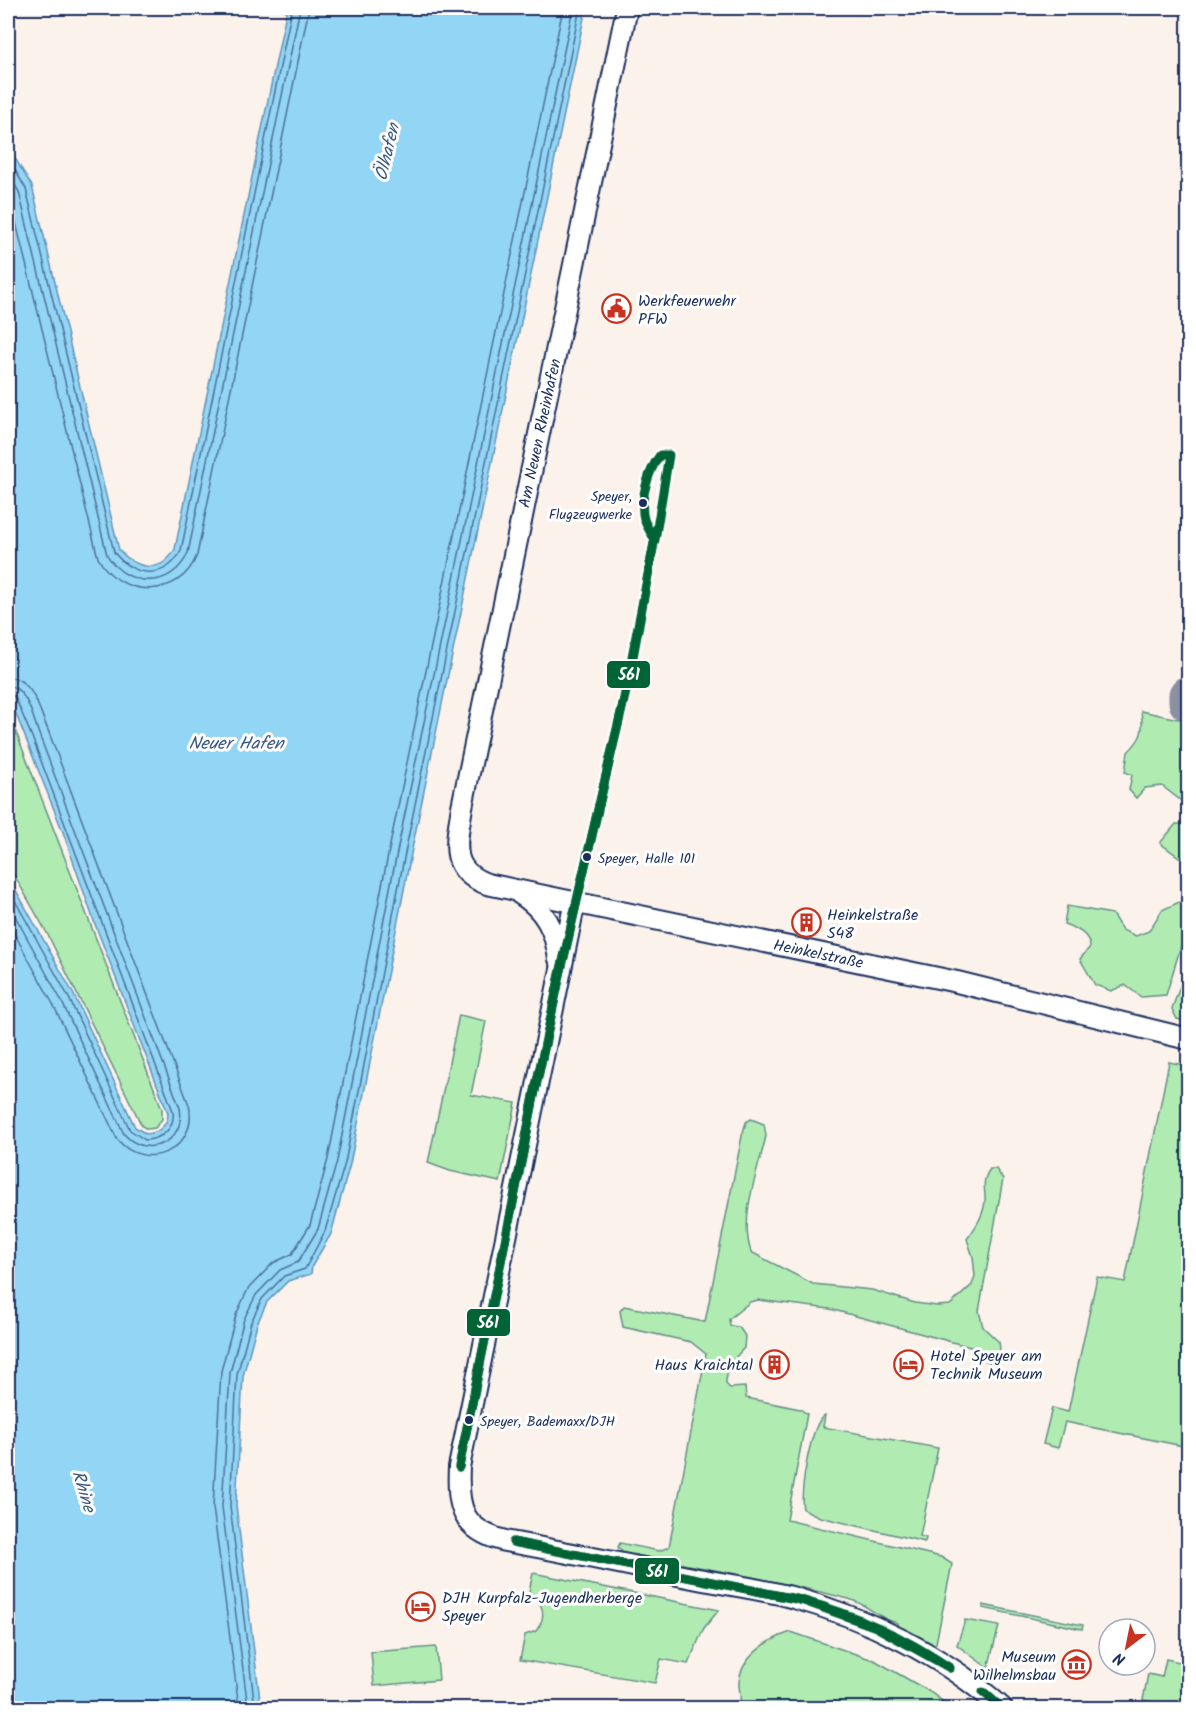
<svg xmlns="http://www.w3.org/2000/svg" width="1196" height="1716" font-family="Kalam,sans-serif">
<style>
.green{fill:#b0ecb2;stroke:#668e88;stroke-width:1.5}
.water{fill:#93d5f4;stroke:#6393b8;stroke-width:1.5}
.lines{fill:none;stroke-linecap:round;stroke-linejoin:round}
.shore{stroke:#4b719a;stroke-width:1.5}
.taxiway{stroke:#8b90a4;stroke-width:39}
.minor-casing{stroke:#1b2f5e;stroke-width:24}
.minor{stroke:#fff;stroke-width:20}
.bus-1-casing{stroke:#fff;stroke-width:14}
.bus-1{stroke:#006436;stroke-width:9}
.bus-dot{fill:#1b2f5e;stroke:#fff;stroke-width:2}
.labels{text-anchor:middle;stroke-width:6;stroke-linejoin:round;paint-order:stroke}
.bus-label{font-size:14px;fill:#1b2f5e;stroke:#fff;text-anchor:start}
.poi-label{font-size:16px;fill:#1b2f5e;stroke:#fff;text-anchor:start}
.street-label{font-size:16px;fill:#1b2f5e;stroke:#fff}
.water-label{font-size:18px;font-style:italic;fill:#395884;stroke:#fff}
.line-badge{stroke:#fff;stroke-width:2}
.badge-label{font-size:16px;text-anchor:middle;font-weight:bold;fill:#fff}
</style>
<rect width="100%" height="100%" fill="#fbf2eb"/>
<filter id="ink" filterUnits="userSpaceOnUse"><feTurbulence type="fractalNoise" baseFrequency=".0167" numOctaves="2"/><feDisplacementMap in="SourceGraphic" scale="12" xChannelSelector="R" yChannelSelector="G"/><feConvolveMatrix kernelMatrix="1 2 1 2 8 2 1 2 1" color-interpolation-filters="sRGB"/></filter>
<g filter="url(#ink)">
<g class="green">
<path d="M1141,711L1188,721V806L1162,786L1145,788L1136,798L1129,790L1132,775L1125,772L1128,752C1142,738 1144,732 1141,711Z"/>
<path d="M8,727H14L162,1109V1119L155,1128L147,1129L142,1126L48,935L8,864Z"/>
<path d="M1176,824H1188V858L1179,857L1160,843Z"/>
<path d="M1179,902L1188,907V923L1166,995L1141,997L1125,985L1111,991L1095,985L1080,959L1090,947C1089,933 1075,928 1064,924L1067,906L1112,914L1122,930L1136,936L1149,931L1162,910Z"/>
<path d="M1188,963V1022L1177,1019L1172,1009Z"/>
<path d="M459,1015L486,1021L471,1095L516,1103L500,1182L450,1171L428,1163Z"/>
<path d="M1169,1062L1188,1066V1447L1065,1422L1058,1448L1043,1444L1052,1408L1068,1412L1097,1277L1125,1282Z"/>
<path d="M751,1119L764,1124L766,1136C758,1172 739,1216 751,1252L813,1284L872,1290L915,1303L937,1306L950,1305L972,1285L975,1276L973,1257L967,1239C976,1227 986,1212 985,1196C984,1185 983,1179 990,1169H996L1003,1179L979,1311L983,1327L999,1342L1000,1349L991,1363L982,1359L974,1348L830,1309L758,1300L750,1302L729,1319L730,1326L739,1327L745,1336L744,1348C733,1359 726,1369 726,1384L730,1388L745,1387L746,1398L800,1409L807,1414L787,1520L941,1557L952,1564L936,1643L932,1646L899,1628L898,1623C881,1620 867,1604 849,1599C774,1580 699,1567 623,1553L618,1547L620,1543L659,1551L669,1547L706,1354L691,1342L623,1327L620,1311L624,1306L705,1322L742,1136L746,1122Z"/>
<path d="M825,1415L823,1427L938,1448L920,1536L926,1538L925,1542L820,1517L803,1509C799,1494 811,1422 825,1415Z"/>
<path d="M533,1573L719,1610L704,1628L688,1664L661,1659L655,1683L520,1660L525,1635L536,1631C548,1616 543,1602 529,1592Z"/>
<path d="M983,1605L1083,1625L1082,1629L983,1608Z"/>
<path d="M965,1620L999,1626L988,1668L957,1645Z"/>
<path d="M791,1632L876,1661L930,1692L952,1708H738C742,1699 740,1695 739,1686C738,1658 769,1639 791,1632Z"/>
<path d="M436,1647L439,1680L374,1686L371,1652Z"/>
<path d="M1166,1659L1188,1664V1708L1143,1700L1148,1674L1162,1677Z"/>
</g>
<path class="water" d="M287,8H586L412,849L350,1164L331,1234L312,1266L311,1274L288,1281L267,1302L257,1324L243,1376L236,1505L261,1708H8V876L73,993L135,1127L146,1134C158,1133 168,1126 168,1113L95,924L63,832L8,694V147L32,186L119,550C136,569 161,575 175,549Z"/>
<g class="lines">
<g class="shore">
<path d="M8,158L26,189L114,552C132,577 165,581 181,551L292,8"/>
<path d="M8,173L19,192L107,555C126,588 172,590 188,553L300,8"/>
<path d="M8,190L98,558C120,599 180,600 197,555L309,8"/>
<path d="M8,677C33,678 39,710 48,730L189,1105C199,1149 145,1174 117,1139L53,1004L8,922"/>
<path d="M8,686C27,687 33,718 39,734L180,1108C186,1142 147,1160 124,1134L61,1000L8,903"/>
<path d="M8,694L15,697L32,737L173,1111C175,1129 162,1139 145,1140L130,1130L68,996L8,888"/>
<path d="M239,1708L213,1507L221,1371L236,1315L248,1289L273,1263L292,1254L310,1225L328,1159L390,845L563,8"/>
<path d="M248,1708L222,1507L230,1373L244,1319L256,1295L280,1270L298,1262L318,1229L337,1161L398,847L573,8"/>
<path d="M255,1708L230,1506L237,1375L251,1322L262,1299L284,1276L305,1269L325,1231L345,1163L406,848L580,8"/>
</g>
<path class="taxiway" d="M1188,695V702"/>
<defs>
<g id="minor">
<path id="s1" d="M627,8L462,807C457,840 447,870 487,884L957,982L1188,1039"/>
<path d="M519,893C545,909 555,929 559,959"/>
<path d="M575,901L459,1467C457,1508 462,1530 505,1541C566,1552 627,1565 688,1577C722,1584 757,1588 791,1597C867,1618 943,1655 1002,1708"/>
</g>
</defs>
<use href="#minor" class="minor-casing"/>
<use href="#minor" class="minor"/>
<defs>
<g id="bus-1">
<path d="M660,455H669L655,540C651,533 646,526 644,519C639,501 649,469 660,455Z"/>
<path d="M599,805L622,708L654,543"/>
<path d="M599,805L629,679L654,543"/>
<path d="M561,970L599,805"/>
<path d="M561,970L599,805"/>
<path d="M536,1086L561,970"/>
<path d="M536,1086L561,970"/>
<path d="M518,1178L536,1086"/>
<path d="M518,1178L536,1086"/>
<path d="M459,1467L518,1178"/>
<path d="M459,1467L518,1178"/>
<path d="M513,1542L801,1600"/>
<path d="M513,1542L801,1600"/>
<path d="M801,1600C854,1614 905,1637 950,1668"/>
<path d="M801,1600L876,1627L950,1668"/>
<path d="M983,1692L985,1693L1002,1708Z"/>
</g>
</defs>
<use href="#bus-1" class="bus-1-casing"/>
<use href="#bus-1" class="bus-1"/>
</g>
</g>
<defs>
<symbol id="civic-ring" viewBox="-11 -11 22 22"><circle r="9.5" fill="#fff" stroke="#c8321e" stroke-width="1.5"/><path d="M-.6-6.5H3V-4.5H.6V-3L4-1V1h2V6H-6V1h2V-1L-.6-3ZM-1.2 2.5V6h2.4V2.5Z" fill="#c8321e"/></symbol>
<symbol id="building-ring" viewBox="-11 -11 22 22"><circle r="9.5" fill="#fff" stroke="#c8321e" stroke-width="1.5"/><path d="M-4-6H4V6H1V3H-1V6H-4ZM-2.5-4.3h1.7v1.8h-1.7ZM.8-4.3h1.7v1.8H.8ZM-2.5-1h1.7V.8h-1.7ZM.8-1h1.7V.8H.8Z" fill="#c8321e"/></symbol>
<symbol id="hotel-ring" viewBox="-11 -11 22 22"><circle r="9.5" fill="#fff" stroke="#c8321e" stroke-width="1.5"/><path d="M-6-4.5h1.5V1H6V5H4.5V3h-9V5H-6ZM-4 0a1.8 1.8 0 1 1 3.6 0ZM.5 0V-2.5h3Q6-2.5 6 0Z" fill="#c8321e"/></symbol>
<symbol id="museum-ring" viewBox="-11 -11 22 22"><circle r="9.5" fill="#fff" stroke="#c8321e" stroke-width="1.5"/><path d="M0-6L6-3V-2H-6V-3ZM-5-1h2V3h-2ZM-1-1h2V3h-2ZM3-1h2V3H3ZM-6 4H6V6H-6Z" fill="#c8321e"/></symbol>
</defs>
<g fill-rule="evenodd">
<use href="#civic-ring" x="600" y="292" width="33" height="33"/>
<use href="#building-ring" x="790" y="906" width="33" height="33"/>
<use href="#building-ring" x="758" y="1348" width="33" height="33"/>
<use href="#hotel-ring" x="892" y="1348" width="33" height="33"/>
<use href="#hotel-ring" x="404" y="1590" width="33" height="33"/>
<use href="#museum-ring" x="1060" y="1648" width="33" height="33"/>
</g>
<g class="bus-dot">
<circle cx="643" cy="503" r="5"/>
<circle cx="587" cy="857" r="5"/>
<circle cx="469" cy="1420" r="5"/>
</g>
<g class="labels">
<g class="bus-label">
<text x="632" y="501" text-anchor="end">Speyer,<tspan x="632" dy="18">Flugzeugwerke</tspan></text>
<text x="598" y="863">Speyer, Halle 101</text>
<text x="480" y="1426">Speyer, Bademaxx/DJH</text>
</g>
<g class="poi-label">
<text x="638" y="306">Werkfeuerwehr<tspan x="638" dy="18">PFW</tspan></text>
<text x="827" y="920">Heinkelstraße<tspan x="827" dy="18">S48</tspan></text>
<text x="930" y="1361">Hotel Speyer am<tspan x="930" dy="18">Technik Museum</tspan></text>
<text x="753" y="1370" text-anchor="end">Haus Kraichtal</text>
<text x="442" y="1603">DJH Kurpfalz-Jugendherberge<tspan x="442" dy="18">Speyer</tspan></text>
<text x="1056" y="1662" text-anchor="end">Museum<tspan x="1056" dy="18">Wilhelmsbau</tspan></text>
</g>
<g class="street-label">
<text transform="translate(539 433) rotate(-78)" y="6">Am Neuen Rheinhafen</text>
<text dy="6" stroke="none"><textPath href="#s1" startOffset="1246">Heinkelstraße</textPath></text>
</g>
<g class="water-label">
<text transform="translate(387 152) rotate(-77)" y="6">Ölhafen</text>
<text x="236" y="749">Neuer Hafen</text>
<text transform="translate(84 1491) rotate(73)" y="6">Rhine</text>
</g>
</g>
<g class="line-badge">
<rect x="606" y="660" width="45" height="29" rx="6" fill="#006436"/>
<rect x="466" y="1308" width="45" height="29" rx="6" fill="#006436"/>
<rect x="634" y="1557" width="46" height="28" rx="6" fill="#006436"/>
</g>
<g class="badge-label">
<text x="629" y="680">561</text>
<text x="488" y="1328">561</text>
<text x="657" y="1577">561</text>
</g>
<rect width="1196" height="1716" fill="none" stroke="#fff" stroke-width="30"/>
<rect x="15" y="15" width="1166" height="1686" fill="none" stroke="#1b2f5e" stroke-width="2" filter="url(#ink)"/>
<g transform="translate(1127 1647) rotate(212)"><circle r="28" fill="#ffffff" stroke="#a4acbf" stroke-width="1.5"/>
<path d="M0-4.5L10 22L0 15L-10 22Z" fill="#c8321e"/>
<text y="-9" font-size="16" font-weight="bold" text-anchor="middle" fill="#1b2f5e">N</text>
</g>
</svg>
